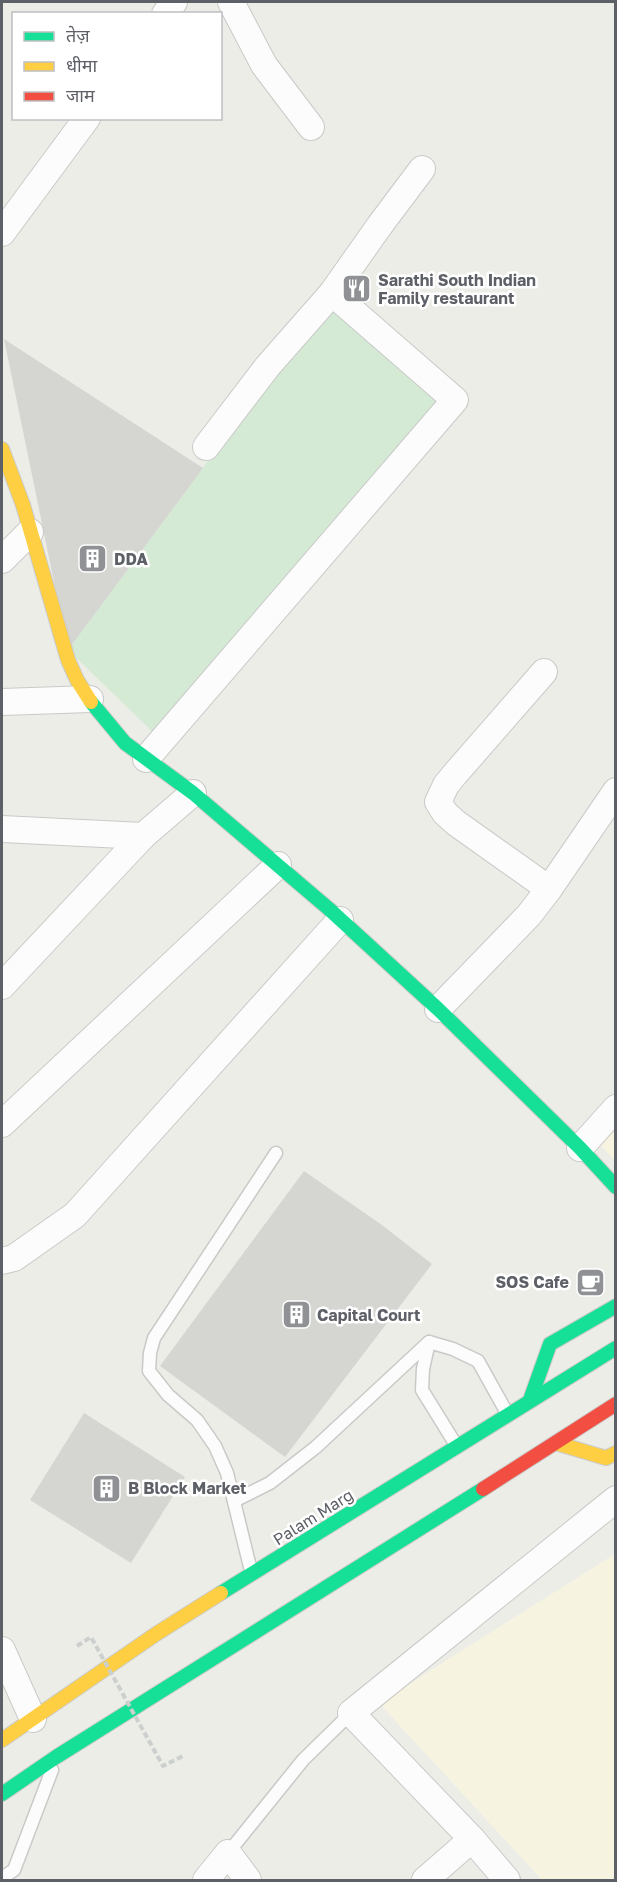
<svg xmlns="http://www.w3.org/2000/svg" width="617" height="1882" font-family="'Golos Text','Noto Sans Devanagari',sans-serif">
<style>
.commercial{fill:#f6f4e1}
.green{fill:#d5ead5}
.building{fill:#d5d5d2}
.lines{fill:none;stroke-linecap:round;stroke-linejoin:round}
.lane-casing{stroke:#c9cac8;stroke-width:15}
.street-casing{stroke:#c9cac8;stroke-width:28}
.fast-casing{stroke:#cacac9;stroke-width:16}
.slow-casing{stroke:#cacac9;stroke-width:16}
.jam-casing{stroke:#cacac9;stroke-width:16}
.lane{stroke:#fcfcfc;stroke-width:12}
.street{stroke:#fcfcfc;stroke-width:26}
.fast{stroke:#16e098;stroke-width:14}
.slow{stroke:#ffcf43;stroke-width:14}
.jam{stroke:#f24e42;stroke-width:14}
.path-bridge{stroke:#cbcfcd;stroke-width:4;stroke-dasharray:6 3;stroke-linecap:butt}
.labels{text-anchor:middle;stroke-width:5;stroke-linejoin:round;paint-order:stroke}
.poi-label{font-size:16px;font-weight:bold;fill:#5d6066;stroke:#fff;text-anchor:start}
.street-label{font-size:16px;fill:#5d6066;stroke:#fff}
</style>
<rect width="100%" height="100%" fill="#edede8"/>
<g class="commercial">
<path d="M615,1102V1161L587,1130Z"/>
<path d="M615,1554V1880H542L379,1703Z"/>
</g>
<path class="green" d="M332,293L455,400L160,739L68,650Z"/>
<g class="building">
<path d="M4,339L203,468L68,650Z"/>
<path d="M304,1171L382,1225L432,1264L285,1457L160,1366Z"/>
<path d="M84,1413L185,1477L131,1563L30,1500Z"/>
</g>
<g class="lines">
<defs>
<g id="lane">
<path d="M456,1445L422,1390L423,1369L429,1342L453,1349L478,1361L507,1413"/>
<path d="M234,1501L270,1483L316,1447L429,1342"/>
<path d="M251,1571L227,1473L215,1446L197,1420L168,1395L149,1371L150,1353L154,1338L276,1153"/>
<path d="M228,1853L303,1760L351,1713"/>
<path d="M2,1878L14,1870L52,1770"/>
</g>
<g id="street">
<path d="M231,2L264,65L311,127"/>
<path d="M165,14L174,2"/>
<path d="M2,233L87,118"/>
<path d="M206,447L267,367L332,293L380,225L422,169"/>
<path d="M2,560L30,532"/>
<path d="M544,672L455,774L446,785L438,802L445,813L456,823L549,889"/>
<path d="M2,702L90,699"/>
<path d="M146,759L455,400L332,293"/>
<path d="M2,829L143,836"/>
<path d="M2,986L143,836L193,793"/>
<path d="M438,1009L529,915L549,889L616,791"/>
<path d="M2,1124L278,865"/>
<path d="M580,1148L616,1108"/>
<path d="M2,1261L14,1258L75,1215L340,920"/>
<path d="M2,1650L33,1719"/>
<path d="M206,1880L228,1853L248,1880"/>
<path d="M425,1880L472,1839"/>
<path d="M507,1880L472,1839L351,1713L616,1499"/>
</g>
<g id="fast">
<path d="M91,702L125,743L193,793L329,909L438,1009L580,1148L616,1187"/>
<path d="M530,1400L550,1344L616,1306"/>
<path d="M221,1593L616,1348"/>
<path d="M2,1794L56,1757L483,1489"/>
</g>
<g id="slow">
<path d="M2,449L23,505L68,660L77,680L91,702"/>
<path d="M556,1443L606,1458L616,1453"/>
<path d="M2,1740L156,1634L221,1593"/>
</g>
<path id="jam" d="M483,1489L616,1404"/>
</defs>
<use href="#lane" class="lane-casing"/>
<use href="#street" class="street-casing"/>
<use href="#fast" class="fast-casing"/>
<use href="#slow" class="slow-casing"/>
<use href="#jam" class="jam-casing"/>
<use href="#lane" class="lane"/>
<use href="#street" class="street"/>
<use href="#fast" class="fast"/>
<use href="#slow" class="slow"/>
<use href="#jam" class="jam"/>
<path class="path-bridge" d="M77,1646L91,1637L163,1766L185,1755"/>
</g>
<defs>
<symbol id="restaurant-square" viewBox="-11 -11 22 22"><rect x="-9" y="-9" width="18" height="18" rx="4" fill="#8f9194" stroke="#fff"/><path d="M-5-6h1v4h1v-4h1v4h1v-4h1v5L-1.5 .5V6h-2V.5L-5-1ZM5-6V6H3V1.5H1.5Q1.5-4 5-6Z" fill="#fff"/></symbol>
<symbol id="building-square" viewBox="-11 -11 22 22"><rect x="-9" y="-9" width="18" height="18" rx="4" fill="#8f9194" stroke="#fff"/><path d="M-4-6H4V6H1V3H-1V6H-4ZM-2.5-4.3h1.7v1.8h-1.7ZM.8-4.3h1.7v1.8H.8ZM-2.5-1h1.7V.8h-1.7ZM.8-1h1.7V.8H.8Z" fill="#fff"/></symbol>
<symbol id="cafe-square" viewBox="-11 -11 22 22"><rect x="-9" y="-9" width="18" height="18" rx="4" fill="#8f9194" stroke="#fff"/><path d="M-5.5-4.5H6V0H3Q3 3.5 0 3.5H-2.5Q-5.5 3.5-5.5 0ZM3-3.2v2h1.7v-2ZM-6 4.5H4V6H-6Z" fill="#fff"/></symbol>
</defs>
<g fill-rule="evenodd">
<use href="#restaurant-square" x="340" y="272" width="33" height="33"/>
<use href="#building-square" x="76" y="542" width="33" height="33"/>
<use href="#cafe-square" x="574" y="1266" width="33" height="33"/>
<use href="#building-square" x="280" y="1298" width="33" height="33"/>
<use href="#building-square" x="90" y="1472" width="33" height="33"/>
</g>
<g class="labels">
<g class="poi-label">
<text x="378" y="286">Sarathi South Indian<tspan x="378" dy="18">Family restaurant</tspan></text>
<text x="114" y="565">DDA</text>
<text x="569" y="1288" text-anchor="end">SOS Cafe</text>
<text x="317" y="1321">Capital Court</text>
<text x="128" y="1494">B Block Market</text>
</g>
<g class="street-label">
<text transform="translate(313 1517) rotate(-32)" y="6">Palam Marg</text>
</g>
</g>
<rect width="617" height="1882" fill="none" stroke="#5d6066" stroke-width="6"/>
<rect x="12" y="12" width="210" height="108" fill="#ffffff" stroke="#bebfc2" stroke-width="1.5"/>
<rect x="24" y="32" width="30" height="9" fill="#16e098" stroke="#bebfc2" stroke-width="1.5"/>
<text x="66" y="42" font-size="18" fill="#5d6066">तेज़</text>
<rect x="24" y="62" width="30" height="9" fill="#ffcf43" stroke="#bebfc2" stroke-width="1.5"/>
<text x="66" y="72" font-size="18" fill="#5d6066">धीमा</text>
<rect x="24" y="92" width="30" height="9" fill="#f24e42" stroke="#bebfc2" stroke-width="1.5"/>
<text x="66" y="102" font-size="18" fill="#5d6066">जाम</text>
</svg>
